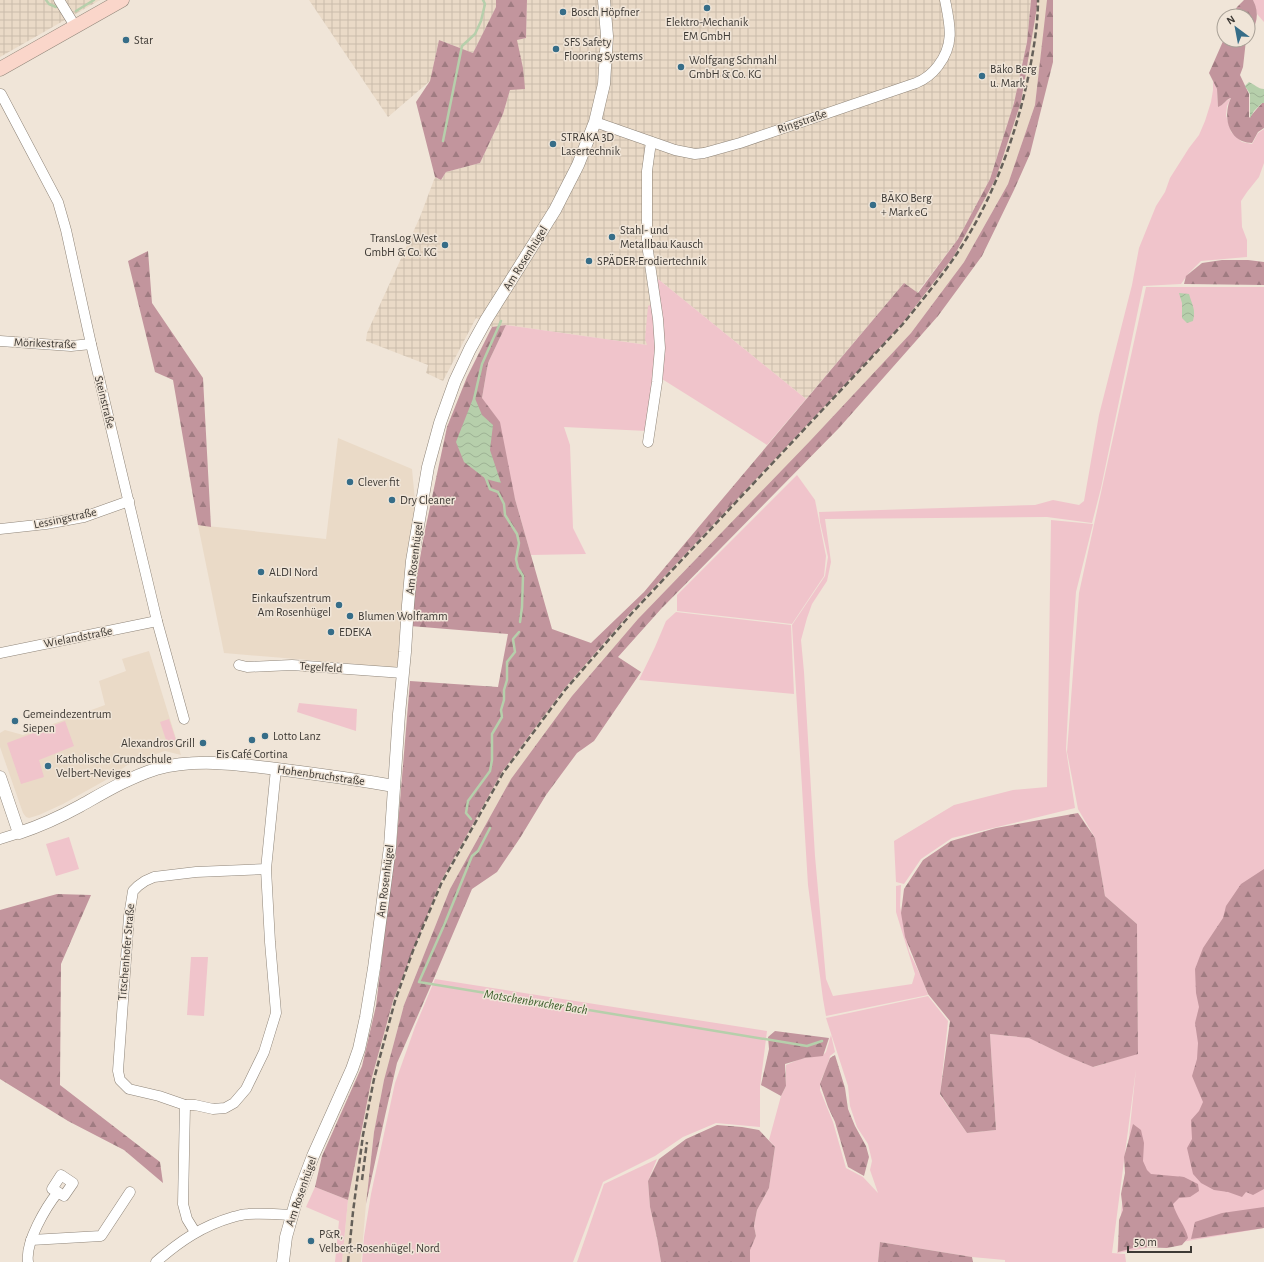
<svg xmlns="http://www.w3.org/2000/svg" width="1264" height="1262" font-family="'Alegreya Sans',sans-serif">
<style>
.built{fill:#eadac7}
.industrial{fill:url(#industrial-grid)}
.green{fill:#f0c4cb}
.forest{fill:url(#forest-firs)}
.water{fill:url(#water-waves)}
.lines{fill:none;stroke-linecap:round;stroke-linejoin:round}
.stream{stroke:#b6cfab;stroke-width:2.5}
.minor-casing{stroke:#8f8579;stroke-width:11}
.tertiary-casing{stroke:#8f8579;stroke-width:13}
.secondary-casing{stroke:#8f8579;stroke-width:15}
.minor{stroke:#fff;stroke-width:10}
.tertiary{stroke:#fff;stroke-width:12}
.secondary{stroke:#fad6ca;stroke-width:14}
.rail{stroke:#656059;stroke-width:2.5;stroke-dasharray:6 3;stroke-linecap:butt}
.poi-dot{fill:#366d88;stroke:#f0e5d8;stroke-width:1.5}
.labels{text-anchor:middle;stroke-width:3;stroke-linejoin:round;paint-order:stroke}
.poi-label{font-size:12px;fill:#3d3934;stroke:#f0e5d8;text-anchor:start}
.street-label{font-size:12px;fill:#3d3934;stroke:#f0e5d8}
.water-label{font-size:13px;font-style:italic;fill:#3e5f2d;stroke:#f0e5d8}
</style>
<defs>
<pattern id="industrial-grid" width="8" height="8" patternUnits="userSpaceOnUse"><rect width="8" height="8" fill="#eadac7"/><path d="M0 4h8M4 0v8" fill="none" stroke="#cabcac"/></pattern>
<pattern id="forest-firs" width="22" height="20" patternUnits="userSpaceOnUse"><rect width="22" height="20" fill="#c2959d"/><path d="M5 1l3.5 6h-7zM16 11l3.5 6h-7z" fill="#9f7b81"/></pattern>
<pattern id="water-waves" width="16" height="10" patternUnits="userSpaceOnUse"><rect width="16" height="10" fill="#b6cfab"/><path d="M0 5q4-4 8 0t8 0" fill="none" stroke="#9db294"/></pattern>
</defs>
<rect width="100%" height="100%" fill="#f0e5d8"/>
<g class="built">
<path d="M1037,0H1047V6L1035,105L1008,184L964,262L911,333L810,441L638,619L572,696L511,779L450,889L404,1005L384,1080L374,1132L366,1204L361,1262H342L348,1200L372,1077L393,1001L440,883L502,772L564,689L630,613L901,325L954,256L996,178L1021,102Z"/>
<path d="M338,438L412,469L417,522L400,671L356,664L224,653L198,525L326,539Z"/>
<path d="M149,651L181,755L165,751L132,762L104,781L63,804L39,815L29,818L26,817L23,813L0,747V733L5,730L23,735L105,705L99,681L126,671L122,659Z"/>
</g>
<g class="industrial">
<path d="M0,0H100L0,57Z"/>
<path d="M309,0H496V7L473,53L439,40L430,81L388,117Z"/>
<path d="M527,0H1031L1027,42L1014,103L990,179L958,239L917,293L904,283L806,399L658,279L652,304L647,345L506,325L492,327L476,318L443,381L426,373L428,365L366,341L367,333L420,217L435,177L441,180L446,172L480,163L503,114L510,90L523,68L516,40L526,38Z"/>
</g>
<g class="green">
<path d="M1253,0H1264V22L1257,14Z"/>
<path d="M1213,81L1217,89L1218,107C1223,105 1226,100 1231,98L1227,106L1226,115L1231,132L1242,142L1252,144L1258,133L1264,129V163L1259,177L1247,192L1241,201L1242,227L1247,240V257L1201,261L1189,273L1181,284L1143,286L1101,488L1092,523L1047,517L825,519L831,562L827,581L812,604L807,618L801,640L804,672L815,856L826,979L833,996L912,984L915,974L896,912V886L901,885L900,906L909,951L923,981L928,995L826,1016L823,999L808,885L792,625L825,576L828,557L820,522L819,512L1035,505L1053,500L1079,505L1084,501L1099,415L1132,285L1139,248L1156,206L1165,192L1170,178L1189,148L1199,135L1205,121L1211,102L1213,90Z"/>
<path d="M658,279L806,399L767,445L662,379L647,431L564,427L570,445L573,528L586,554L531,555L515,499L482,398L488,363L506,325L647,345L645,339L648,306L652,304Z"/>
<path d="M1146,287H1264V1228L1117,1253L1136,1069L1112,1253L1125,1254L1126,1262H1005V1260L972,1257L880,1242L878,1262H750L749,1250L756,1236L754,1226L757,1210L769,1188L775,1147L769,1140L781,1096L786,1086V1065L800,1059L823,1055L826,1052L831,1035L835,1052L830,1056L827,1067L821,1080L820,1090L833,1122L846,1168L863,1177L878,1193L870,1170L872,1161L868,1144L857,1127L850,1106L848,1086L826,1018L928,996L948,1021L940,1095L967,1133L996,1130L990,1034L1030,1038L1064,1055L1094,1067L1138,1053L1137,924L1105,896L1095,838L1078,809L1067,752L1079,593Z"/>
<path d="M797,475L815,500L826,556L824,576L792,624L677,611V595Z"/>
<path d="M1051,520L1093,524L1076,592L1070,673L1066,749L1075,808L952,838L921,859L904,884L896,882L894,841L954,805L1013,790L1047,787Z"/>
<path d="M676,612L791,625L794,694L639,680L655,647L666,621Z"/>
<path d="M299,703L357,709L356,731L297,712Z"/>
<path d="M169,719L176,740L167,743L160,722Z"/>
<path d="M65,721L74,746L39,760L44,777L21,784L7,743Z"/>
<path d="M69,837L79,869L56,876L46,844Z"/>
<path d="M191,957H208L204,1016L187,1015Z"/>
<path d="M435,979L767,1031L760,1087V1127L716,1123L683,1137L655,1156L603,1182L573,1262H362L364,1237L371,1194L395,1083L415,1027Z"/>
<path d="M657,1159L648,1181L650,1207L657,1238L661,1262H577L604,1184Z"/>
<path d="M315,1187L348,1200L342,1262H335L339,1221L306,1207Z"/>
</g>
<g class="forest">
<path d="M496,0H527L526,38L517,40L523,68L525,89L510,90L503,114L480,163L446,172L441,180L435,177L416,102L430,81L439,40L473,53L496,7Z"/>
<path d="M1031,0H1037V7L1021,102L996,178L954,256L901,325L630,613L564,689L502,772L440,883L393,1001L372,1077L348,1200L315,1187L322,1156L362,1066L376,1006L386,921L396,849L410,681L498,687L508,634L410,626L411,610L424,535L447,427L467,377L492,327L506,325L488,363L482,398L500,422L515,499L552,629L591,643L644,592L904,283L918,293L958,239L990,179L1014,103L1027,42Z"/>
<path d="M1047,0H1053V62L1030,154L1014,190L982,256L938,316L839,428L661,609L618,657L641,672L594,741L577,753L546,795L520,838L497,872L472,889L432,983L397,1063L385,1116L366,1204L374,1132L384,1080L404,1005L450,889L511,779L572,696L638,619L810,441L911,333L964,262L1008,184L1035,105Z"/>
<path d="M1244,0H1253C1260,14 1257,25 1248,37V16H1232L1237,7Z"/>
<path d="M1224,39V40H1246L1243,67L1240,75L1249,94V118L1262,103H1264V128L1258,132L1252,143C1249,143 1245,142 1242,141C1226,134 1224,112 1231,98C1226,99 1224,105 1218,107L1217,89L1209,73Z"/>
<path d="M148,251L152,303L203,378L211,527L198,525L173,380L155,372L128,261Z"/>
<path d="M1222,260H1248L1264,262V285L1184,284L1186,276L1202,263Z"/>
<path d="M1078,813L1095,838L1105,896L1137,924L1138,1054L1093,1067L1064,1055L1029,1038L990,1034L996,1130L967,1133L940,1094L950,1021L928,994L905,937L901,913L904,889L923,860L951,841L996,828Z"/>
<path d="M1264,869V1189L1253,1195L1246,1192L1242,1197L1228,1192L1214,1190L1201,1183L1193,1174L1187,1148L1192,1139L1191,1120L1199,1111L1203,1102L1192,1076L1197,1059L1198,1043L1195,1023L1199,1007L1196,993L1195,969L1203,948L1223,918L1226,906L1241,884Z"/>
<path d="M57,894L91,895L61,964L60,1085L160,1162L163,1183L124,1150L68,1121L0,1079V910Z"/>
<path d="M775,1031L829,1038L823,1056L805,1058L785,1064L786,1086L781,1096L761,1085L769,1049L768,1037Z"/>
<path d="M835,1055L845,1088L848,1109L855,1126L866,1146L869,1157L864,1176L848,1167L835,1122L828,1107L820,1084L830,1058Z"/>
<path d="M1133,1124L1141,1130L1144,1143L1143,1161L1147,1170L1151,1174L1184,1177L1198,1184L1199,1191L1190,1197L1179,1198L1173,1204C1176,1216 1186,1227 1188,1238L1182,1245L1167,1248L1137,1247L1118,1252L1119,1220L1123,1210L1121,1194L1125,1173L1124,1157Z"/>
<path d="M717,1125L742,1127L759,1130L775,1147L769,1188L757,1210L754,1226L756,1236L750,1250V1262H661L657,1238L650,1207L648,1181L659,1159L686,1139Z"/>
<path d="M1264,1207V1228L1191,1239L1195,1222L1222,1213Z"/>
<path d="M880,1242L972,1257L973,1262H878Z"/>
</g>
<g class="water">
<path d="M1249,82C1254,84 1258,89 1264,89V103H1262L1254,111L1250,118V94L1245,86Z"/>
<path d="M1179,293L1189,294C1192,305 1196,309 1193,321L1187,323L1182,318V303Z"/>
<path d="M474,396L482,415L493,425L490,450L501,483L486,479L464,462L456,442Z"/>
</g>
<g class="lines">
<g class="stream">
<path d="M46,0L49,4L56,7"/>
<path d="M76,11L94,0"/>
<path d="M443,141L462,46L475,34L481,21L485,4L483,0"/>
<path d="M474,399L482,364L501,321"/>
<path d="M485,476L490,489L498,492L504,504L505,515L517,534L519,543L516,559L518,568L523,576L522,607L520,622"/>
<path d="M471,819L466,813L468,801L490,771L492,760V734L502,717L501,710L504,700V690L507,680V662L515,652L513,639L519,632"/>
<path d="M490,828L478,851L472,856L445,923L419,982L807,1046L822,1041"/>
</g>
<defs>
<g id="minor">
<path d="M59,0L75,26"/>
<path d="M1,94L58,202L66,230L91,344L157,621L184,719"/>
<path d="M595,122L675,150L695,154L704,153L740,143L916,83C926,79 932,74 938,66C955,44 950,25 945,0"/>
<path d="M0,341L71,346L91,344"/>
<path d="M648,442L657,382L660,348L658,319L647,244V171L651,142"/>
<path d="M0,529L46,524L84,517L129,501"/>
<path d="M0,653L157,621"/>
<path d="M239,665L247,667L292,665L403,673"/>
<path d="M0,839L19,833"/>
<path d="M266,869L196,872L154,877L145,881L138,886L133,891L129,916L118,1071L120,1080L129,1089L159,1096L185,1105H195L213,1109L225,1108L234,1103L246,1089L264,1052L276,1013L270,942L266,869L276,769"/>
<path d="M185,1105L183,1204L187,1219L195,1232"/>
<path d="M61,1175L73,1183L64,1196L52,1189Z"/>
<path d="M31,1240L101,1236L130,1192"/>
<path d="M28,1262C25,1242 46,1207 58,1192"/>
<path d="M156,1262C180,1241 202,1226 233,1217C238,1216 243,1214 248,1214C262,1213 277,1214 291,1215"/>
</g>
<g id="tertiary">
<path d="M0,777L19,833C40,826 60,817 80,806C105,792 128,778 156,769C196,758 237,764 277,769C316,774 355,779 394,786"/>
<path d="M283,1262L286,1237L297,1198L313,1156L352,1069L359,1049L366,1017L374,968L390,847L399,714L405,652L408,605L412,561L428,467L440,423L455,381L470,349L486,320L555,210L578,165L595,122L604,84L607,36L604,0"/>
</g>
<path id="secondary" d="M0,69L122,0"/>
</defs>
<use href="#minor" class="minor-casing"/>
<use href="#tertiary" class="tertiary-casing"/>
<use href="#secondary" class="secondary-casing"/>
<use href="#minor" class="minor"/>
<use href="#tertiary" class="tertiary"/>
<use href="#secondary" class="secondary"/>
<g class="rail">
<path d="M362,1180L367,1142"/>
<path d="M348,1262L353,1212L363,1135L374,1079L395,1001L414,948L441,884L503,773L565,690L632,613L902,325C920,303 938,281 954,258C991,204 1014,142 1028,78C1033,53 1038,26 1038,0"/>
</g>
</g>
<g class="poi-dot">
<circle cx="707" cy="8" r="4"/>
<circle cx="563" cy="12" r="4"/>
<circle cx="126" cy="40" r="4"/>
<circle cx="556" cy="49" r="4"/>
<circle cx="681" cy="67" r="4"/>
<circle cx="982" cy="76" r="4"/>
<circle cx="553" cy="144" r="4"/>
<circle cx="873" cy="205" r="4"/>
<circle cx="612" cy="237" r="4"/>
<circle cx="445" cy="245" r="4"/>
<circle cx="589" cy="261" r="4"/>
<circle cx="350" cy="482" r="4"/>
<circle cx="392" cy="500" r="4"/>
<circle cx="261" cy="572" r="4"/>
<circle cx="339" cy="605" r="4"/>
<circle cx="350" cy="616" r="4"/>
<circle cx="331" cy="632" r="4"/>
<circle cx="15" cy="721" r="4"/>
<circle cx="265" cy="736" r="4"/>
<circle cx="252" cy="740" r="4"/>
<circle cx="203" cy="743" r="4"/>
<circle cx="48" cy="766" r="4"/>
<circle cx="311" cy="1241" r="4"/>
</g>
<g class="labels">
<g class="poi-label">
<text x="571" y="16">Bosch Höpfner</text>
<text x="707" y="26" text-anchor="middle">Elektro-Mechanik<tspan x="707" dy="14">EM GmbH</tspan></text>
<text x="134" y="44">Star</text>
<text x="564" y="46">SFS Safety<tspan x="564" dy="14">Flooring Systems</tspan></text>
<text x="689" y="64">Wolfgang Schmahl<tspan x="689" dy="14">GmbH &amp; Co. KG</tspan></text>
<text x="990" y="73">Bäko Berg<tspan x="990" dy="14">u. Mark</tspan></text>
<text x="561" y="141">STRAKA 3D<tspan x="561" dy="14">Lasertechnik</tspan></text>
<text x="881" y="202">BÄKO Berg<tspan x="881" dy="14">+ Mark eG</tspan></text>
<text x="620" y="234">Stahl- und<tspan x="620" dy="14">Metallbau Kausch</tspan></text>
<text x="437" y="242" text-anchor="end">TransLog West<tspan x="437" dy="14">GmbH &amp; Co. KG</tspan></text>
<text x="597" y="265">SPÄDER-Erodiertechnik</text>
<text x="358" y="486">Clever fit</text>
<text x="400" y="504">Dry Cleaner</text>
<text x="269" y="576">ALDI Nord</text>
<text x="331" y="602" text-anchor="end">Einkaufszentrum<tspan x="331" dy="14">Am Rosenhügel</tspan></text>
<text x="358" y="620">Blumen Wolframm</text>
<text x="339" y="636">EDEKA</text>
<text x="23" y="718">Gemeindezentrum<tspan x="23" dy="14">Siepen</tspan></text>
<text x="273" y="740">Lotto Lanz</text>
<text x="195" y="747" text-anchor="end">Alexandros Grill</text>
<text x="252" y="758" text-anchor="middle">Eis Café Cortina</text>
<text x="56" y="763">Katholische Grundschule<tspan x="56" dy="14">Velbert-Neviges</tspan></text>
<text x="319" y="1238">P&amp;R,<tspan x="319" dy="14">Velbert-Rosenhügel, Nord</tspan></text>
</g>
<g class="street-label">
<text transform="translate(802 121) rotate(-19)" y="4">Ringstraße</text>
<text transform="translate(525 258) rotate(-58)" y="4">Am Rosenhügel</text>
<text transform="translate(45 343) rotate(2)" y="4">Mörikestraße</text>
<text transform="translate(105 402) rotate(76)" y="4">Steinstraße</text>
<text transform="translate(65 518) rotate(-12)" y="4">Lessingstraße</text>
<text transform="translate(414 558) rotate(-83)" y="4">Am Rosenhügel</text>
<text transform="translate(78 637) rotate(-11)" y="4">Wielandstraße</text>
<text transform="translate(321 667) rotate(4)" y="4">Tegelfeld</text>
<text transform="translate(321 775) rotate(8)" y="4">Hohenbruchstraße</text>
<text transform="translate(385 881) rotate(-83)" y="4">Am Rosenhügel</text>
<text transform="translate(126 952) rotate(-85)" y="4">Titschenhofer Straße</text>
<text transform="translate(301 1191) rotate(-71)" y="4">Am Rosenhügel</text>
</g>
<g class="water-label">
<text transform="translate(536 1001) rotate(9)" y="5">Motschenbrucher Bach</text>
</g>
</g>
<g transform="translate(1236 28) rotate(328)"><circle r="19" fill="#f0e5d8" stroke="#a8a096"/>
<path d="M0-3L7 15L0 10L-7 15Z" fill="#366d88"/>
<text y="-6" font-size="11" font-weight="bold" text-anchor="middle" fill="#3d3934">N</text>
</g>
<path d="M1128 1246v6h63v-6" fill="none" stroke="#3d3934" stroke-width="2"/>
<text x="1134" y="1246" font-size="12" fill="#3d3934" stroke="#f0e5d8" stroke-width="3" paint-order="stroke">50 m</text>
</svg>
